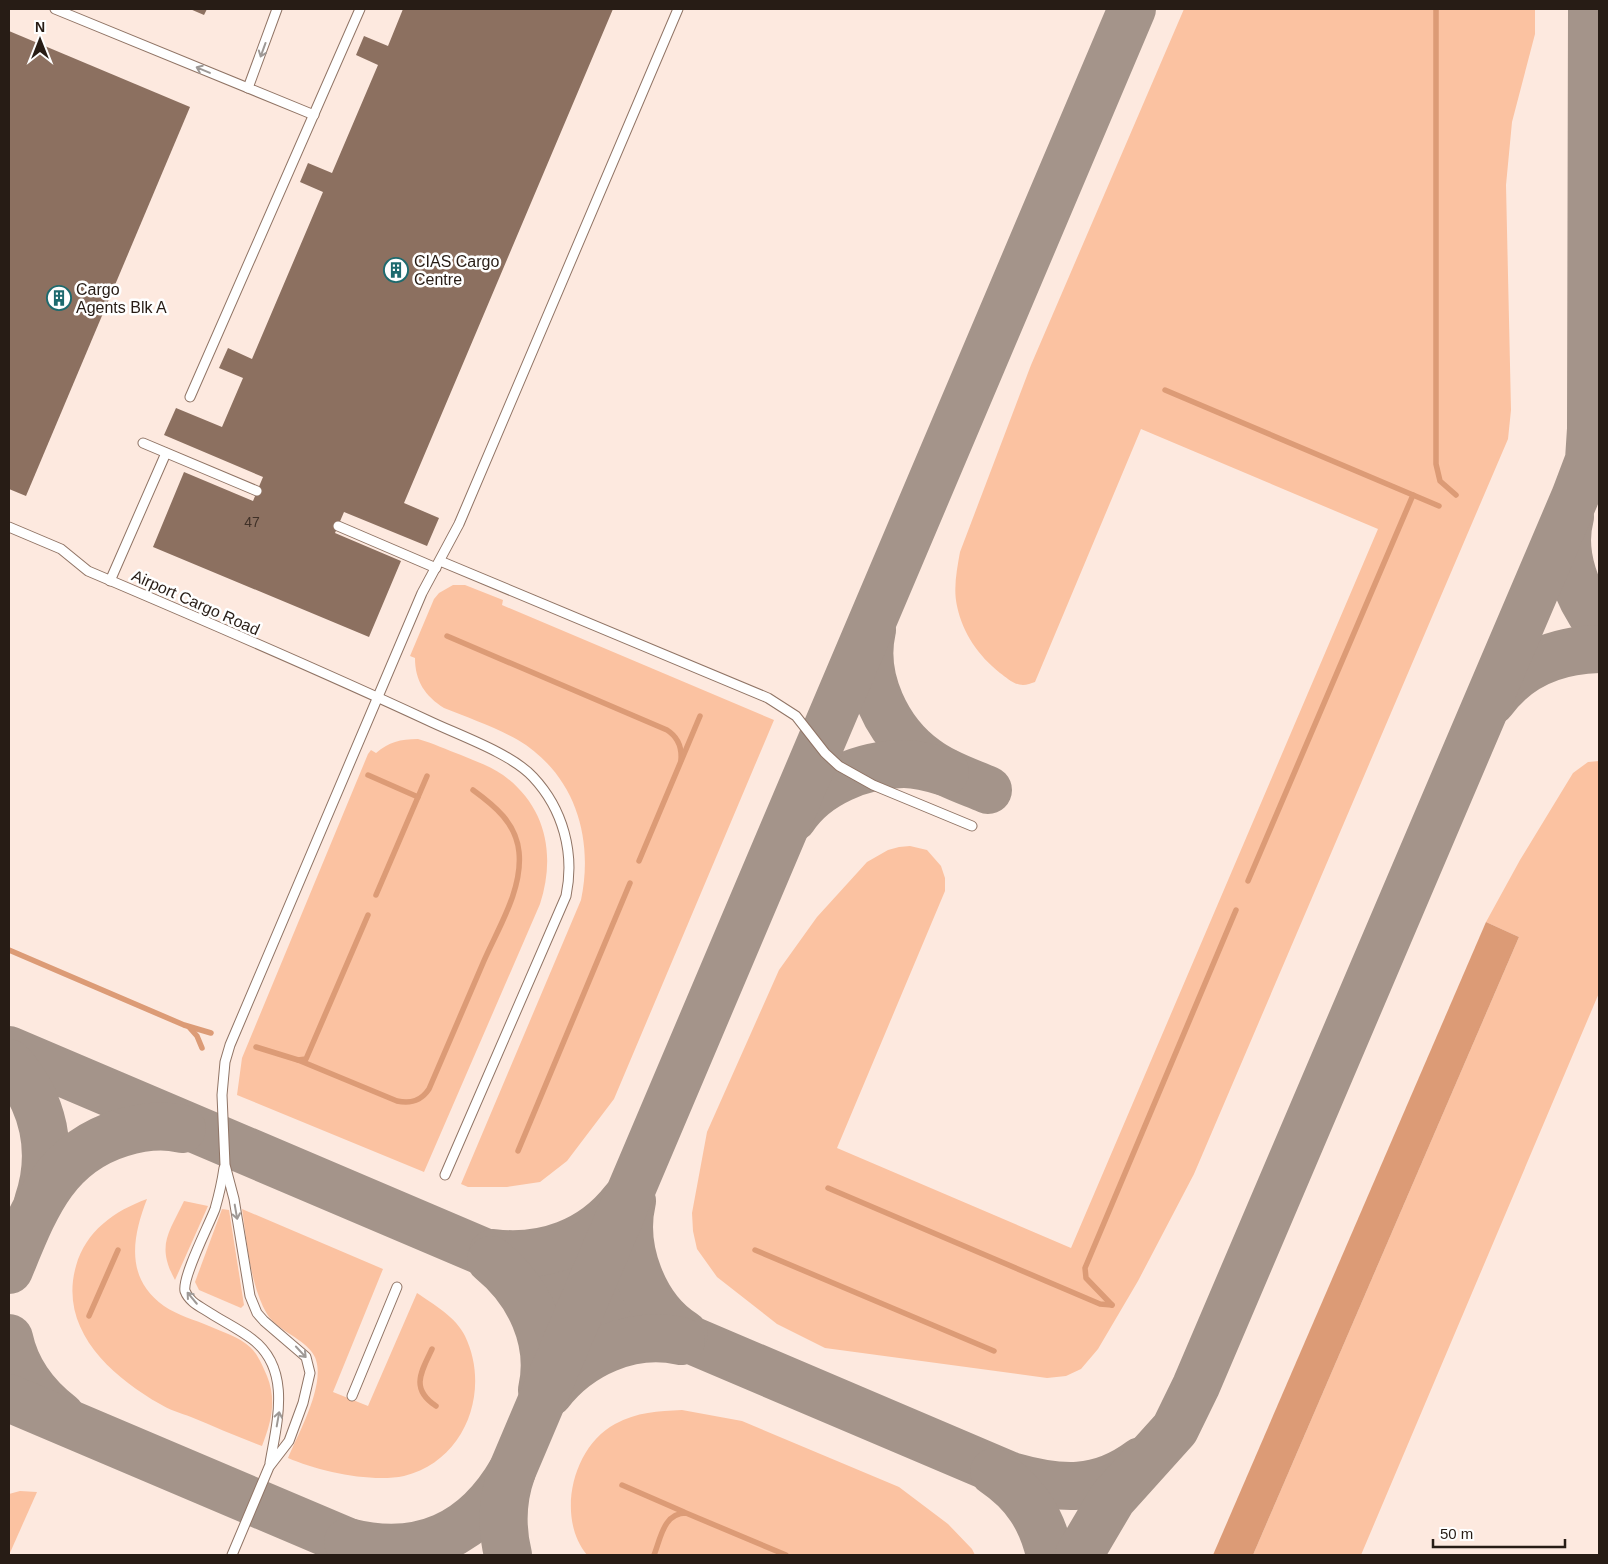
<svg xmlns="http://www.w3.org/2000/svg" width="1608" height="1564" font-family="Helvetica,sans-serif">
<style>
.green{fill:#fbc2a1}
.water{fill:#dc9b76}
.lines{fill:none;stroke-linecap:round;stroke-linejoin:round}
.stream{stroke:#dc9b76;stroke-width:5.5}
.taxiway{stroke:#a4948a;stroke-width:48}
.building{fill:#8c7060}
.lane-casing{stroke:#907465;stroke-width:11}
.lane{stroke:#fff;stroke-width:9}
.oneway{stroke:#9e9996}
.labels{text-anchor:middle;stroke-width:5;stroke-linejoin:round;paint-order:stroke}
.number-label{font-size:14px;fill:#403128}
.poi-label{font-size:16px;fill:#271c15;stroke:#fff;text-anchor:start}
.street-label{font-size:16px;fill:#271c15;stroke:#fff}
</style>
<rect width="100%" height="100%" fill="#fde9df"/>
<g class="green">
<path d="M1184,9H1535V34L1512,122L1506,185L1511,410L1508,439L1194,1174L1138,1281L1098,1349L1081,1369L1066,1376L1047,1378L825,1348L777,1324L717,1277L697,1249L693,1231L692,1213L707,1132L779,970L817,917L867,862L888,850L899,847L910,846L927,850L941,866L945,878V891L837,1148L1071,1248L1378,529L1141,429L1035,682C1031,683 1027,685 1023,685C1014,685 1007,678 1000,673C978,655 963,634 957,606C953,588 957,569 960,552L1031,365Z"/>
<path d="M453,585H465L503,600L502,605L774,720L614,1099L567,1161L540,1182L507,1187H468L461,1184L581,900C594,838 575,774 518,740C495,727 469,718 444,708C425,696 415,681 415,658L410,656L434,599L439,593Z"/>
<path d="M418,739C433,743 447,750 461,755C475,761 490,766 503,775C546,806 556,855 540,904L424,1172L237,1095L242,1058L368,754L371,750L376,753C389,742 400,739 418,739Z"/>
<path d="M1599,761V993L1361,1555H1253L1519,937L1486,922L1520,860L1573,773L1588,762Z"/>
<path d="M147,1199C132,1238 125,1278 164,1306C177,1315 195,1320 209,1326C223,1332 239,1337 250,1347C258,1354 263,1367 267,1376C277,1401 271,1423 262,1446C238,1437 215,1427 191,1417C181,1413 169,1410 160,1404C111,1376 58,1329 76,1266C86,1231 114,1211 147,1199Z"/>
<path d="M184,1201L208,1206L175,1280C156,1245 169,1233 184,1201Z"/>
<path d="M222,1209L229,1210L244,1305L241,1308L199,1290L195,1282Z"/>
<path d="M242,1209L383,1269L333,1392L368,1406L417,1293C433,1304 456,1317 465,1336C491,1390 466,1461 404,1476C371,1483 318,1471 288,1458C298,1433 332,1375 311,1351C300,1337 277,1330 267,1314C250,1285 247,1242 242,1209Z"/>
<path d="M682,1410L742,1421L899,1487L948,1524L972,1549L975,1555H587C556,1518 572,1447 615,1424C637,1412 658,1411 682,1410Z"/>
<path d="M20,1491L37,1492L9,1555V1494Z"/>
</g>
<path class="water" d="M1486,922L1519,937L1253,1555H1213Z"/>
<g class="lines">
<g class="stream">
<path d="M1436,9V464L1440,481L1456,495"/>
<path d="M1165,390L1439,506"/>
<path d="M447,636L667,730C678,737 682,747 681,760"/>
<path d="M368,775L418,797"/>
<path d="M639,861L700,716"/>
<path d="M1248,881L1413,495"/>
<path d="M376,895L427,776"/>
<path d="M9,950L184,1025L211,1033"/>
<path d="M189,1027L197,1036L202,1048"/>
<path d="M256,1047L298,1060L306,1059L368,915"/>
<path d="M298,1060L397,1101C411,1104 421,1101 429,1089C447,1047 465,1005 483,963C497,930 523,890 519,852C516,823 495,806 473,790"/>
<path d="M518,1151L630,883"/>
<path d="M828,1188L1100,1304L1112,1305"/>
<path d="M755,1250L994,1351"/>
<path d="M1112,1305L1086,1278L1085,1268L1236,910"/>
<path d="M89,1316L118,1250"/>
<path d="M432,1349C421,1372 410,1389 436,1406"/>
<path d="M622,1485L684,1512"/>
<path d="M654,1555C661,1537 664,1513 686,1513L786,1555"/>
</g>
<g class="taxiway">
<path d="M1570,517C1560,554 1577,596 1599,625"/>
<path d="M872,630C861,678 887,732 926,760C944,774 967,781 988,790"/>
<path d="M1492,701C1518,665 1557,650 1599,649"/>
<path d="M793,818C816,783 863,764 904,764C918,764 932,768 945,772"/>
<path d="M9,1050L1011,1476C1060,1490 1098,1493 1141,1461"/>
<path d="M9,1063C44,1101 55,1152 38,1202"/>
<path d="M632,1201C621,1248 643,1308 684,1334"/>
<path d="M493,1253C544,1259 592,1242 624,1201"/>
<path d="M491,1260C529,1291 553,1340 542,1390"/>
<path d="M9,1270C34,1210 53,1154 121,1133C141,1127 162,1124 182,1129"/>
<path d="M9,1338C16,1371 35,1396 61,1416"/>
<path d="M549,1393C579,1354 631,1330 681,1341"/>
<path d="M9,1398L379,1555"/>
<path d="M994,1472C1025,1493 1042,1519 1050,1555"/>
<path d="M348,1542C420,1560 475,1535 512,1471"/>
<path d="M508,1555C501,1526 502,1499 512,1471L1132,9"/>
<path d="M1079,1555L1112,1499L1175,1429L1196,1386L1575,497L1589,460L1591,429L1592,9"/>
</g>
</g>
<g class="building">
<path d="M190,9H207L204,15Z"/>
<path d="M403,9H613L404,503L439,518L427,546L344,512L335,533L401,561L369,637L153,547L184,472L253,501L263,477L164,435L176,408L222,427L243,378L219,368L228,348L252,359L323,192L300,182L308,163L332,173L378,65L356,55L364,36L388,46Z"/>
<path d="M9,31L190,107L26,496L9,489Z"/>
</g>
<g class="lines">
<defs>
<g id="lane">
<path d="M55,9L314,115"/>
<path d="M248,88L277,9"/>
<path d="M190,397L360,9"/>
<path d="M143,443L257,491"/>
<path d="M338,526L436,568"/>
<path d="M9,527L61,549L88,571C201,619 315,668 427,720C458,735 511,753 533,777C563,809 575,853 566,896L445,1175"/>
<path d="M440,561L768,698L796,716L825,753L839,766L873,785L972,826"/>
<path d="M110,581L166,453"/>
<path d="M224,1168C222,1182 219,1195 215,1209C209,1225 182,1277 185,1291C189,1302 201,1307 210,1313C224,1322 239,1329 252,1339C292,1369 277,1422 270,1463"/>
<path d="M352,1396L397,1287"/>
<path d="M232,1555L269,1467L289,1441L303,1403L310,1373L306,1357L264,1321L257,1313L250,1296L234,1199L225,1165L222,1095L225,1062L230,1045L422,593L459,524L678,9"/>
</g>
</defs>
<use href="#lane" class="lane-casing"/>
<use href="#lane" class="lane"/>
</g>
<defs><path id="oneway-shaft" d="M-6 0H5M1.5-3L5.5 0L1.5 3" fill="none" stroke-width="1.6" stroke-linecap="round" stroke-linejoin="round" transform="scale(1.25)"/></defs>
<g class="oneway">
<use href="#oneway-shaft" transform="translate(263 50) rotate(110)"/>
<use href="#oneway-shaft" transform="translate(203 70) rotate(-157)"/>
<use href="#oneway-shaft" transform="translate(236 1212) rotate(80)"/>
<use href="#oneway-shaft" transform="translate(192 1298) rotate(-130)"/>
<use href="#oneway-shaft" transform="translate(301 1352) rotate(47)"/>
<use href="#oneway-shaft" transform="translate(278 1419) rotate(-80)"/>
</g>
<defs>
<symbol id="building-ring" viewBox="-11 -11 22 22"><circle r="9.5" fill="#fff" stroke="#1d6a6e" stroke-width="1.5"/><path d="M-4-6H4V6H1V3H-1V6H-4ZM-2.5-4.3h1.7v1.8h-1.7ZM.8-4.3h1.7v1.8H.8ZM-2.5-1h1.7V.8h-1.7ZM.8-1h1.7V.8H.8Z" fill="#1d6a6e"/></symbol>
</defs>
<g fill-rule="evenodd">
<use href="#building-ring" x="382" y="256" width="28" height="28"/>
<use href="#building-ring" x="45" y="284" width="28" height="28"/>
</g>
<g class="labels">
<g class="number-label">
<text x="252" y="527">47</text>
</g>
<g class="poi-label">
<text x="414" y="267">CIAS Cargo<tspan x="414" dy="18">Centre</tspan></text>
<text x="76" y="295">Cargo<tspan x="76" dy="18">Agents Blk A</tspan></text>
</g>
<g class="street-label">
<text transform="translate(196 602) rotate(24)" y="6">Airport Cargo Road</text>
</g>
</g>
<rect width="1608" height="1564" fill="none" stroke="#271c15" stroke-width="20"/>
<g transform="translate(40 40)" stroke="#ffffff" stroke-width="4" paint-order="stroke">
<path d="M0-4L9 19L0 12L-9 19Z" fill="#271c15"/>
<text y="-8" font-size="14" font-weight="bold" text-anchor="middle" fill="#271c15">N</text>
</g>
<path d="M1433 1539v8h132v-8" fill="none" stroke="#271c15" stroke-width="2.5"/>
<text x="1440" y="1539" font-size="15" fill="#271c15" stroke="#ffffff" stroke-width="4" paint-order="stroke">50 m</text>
</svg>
